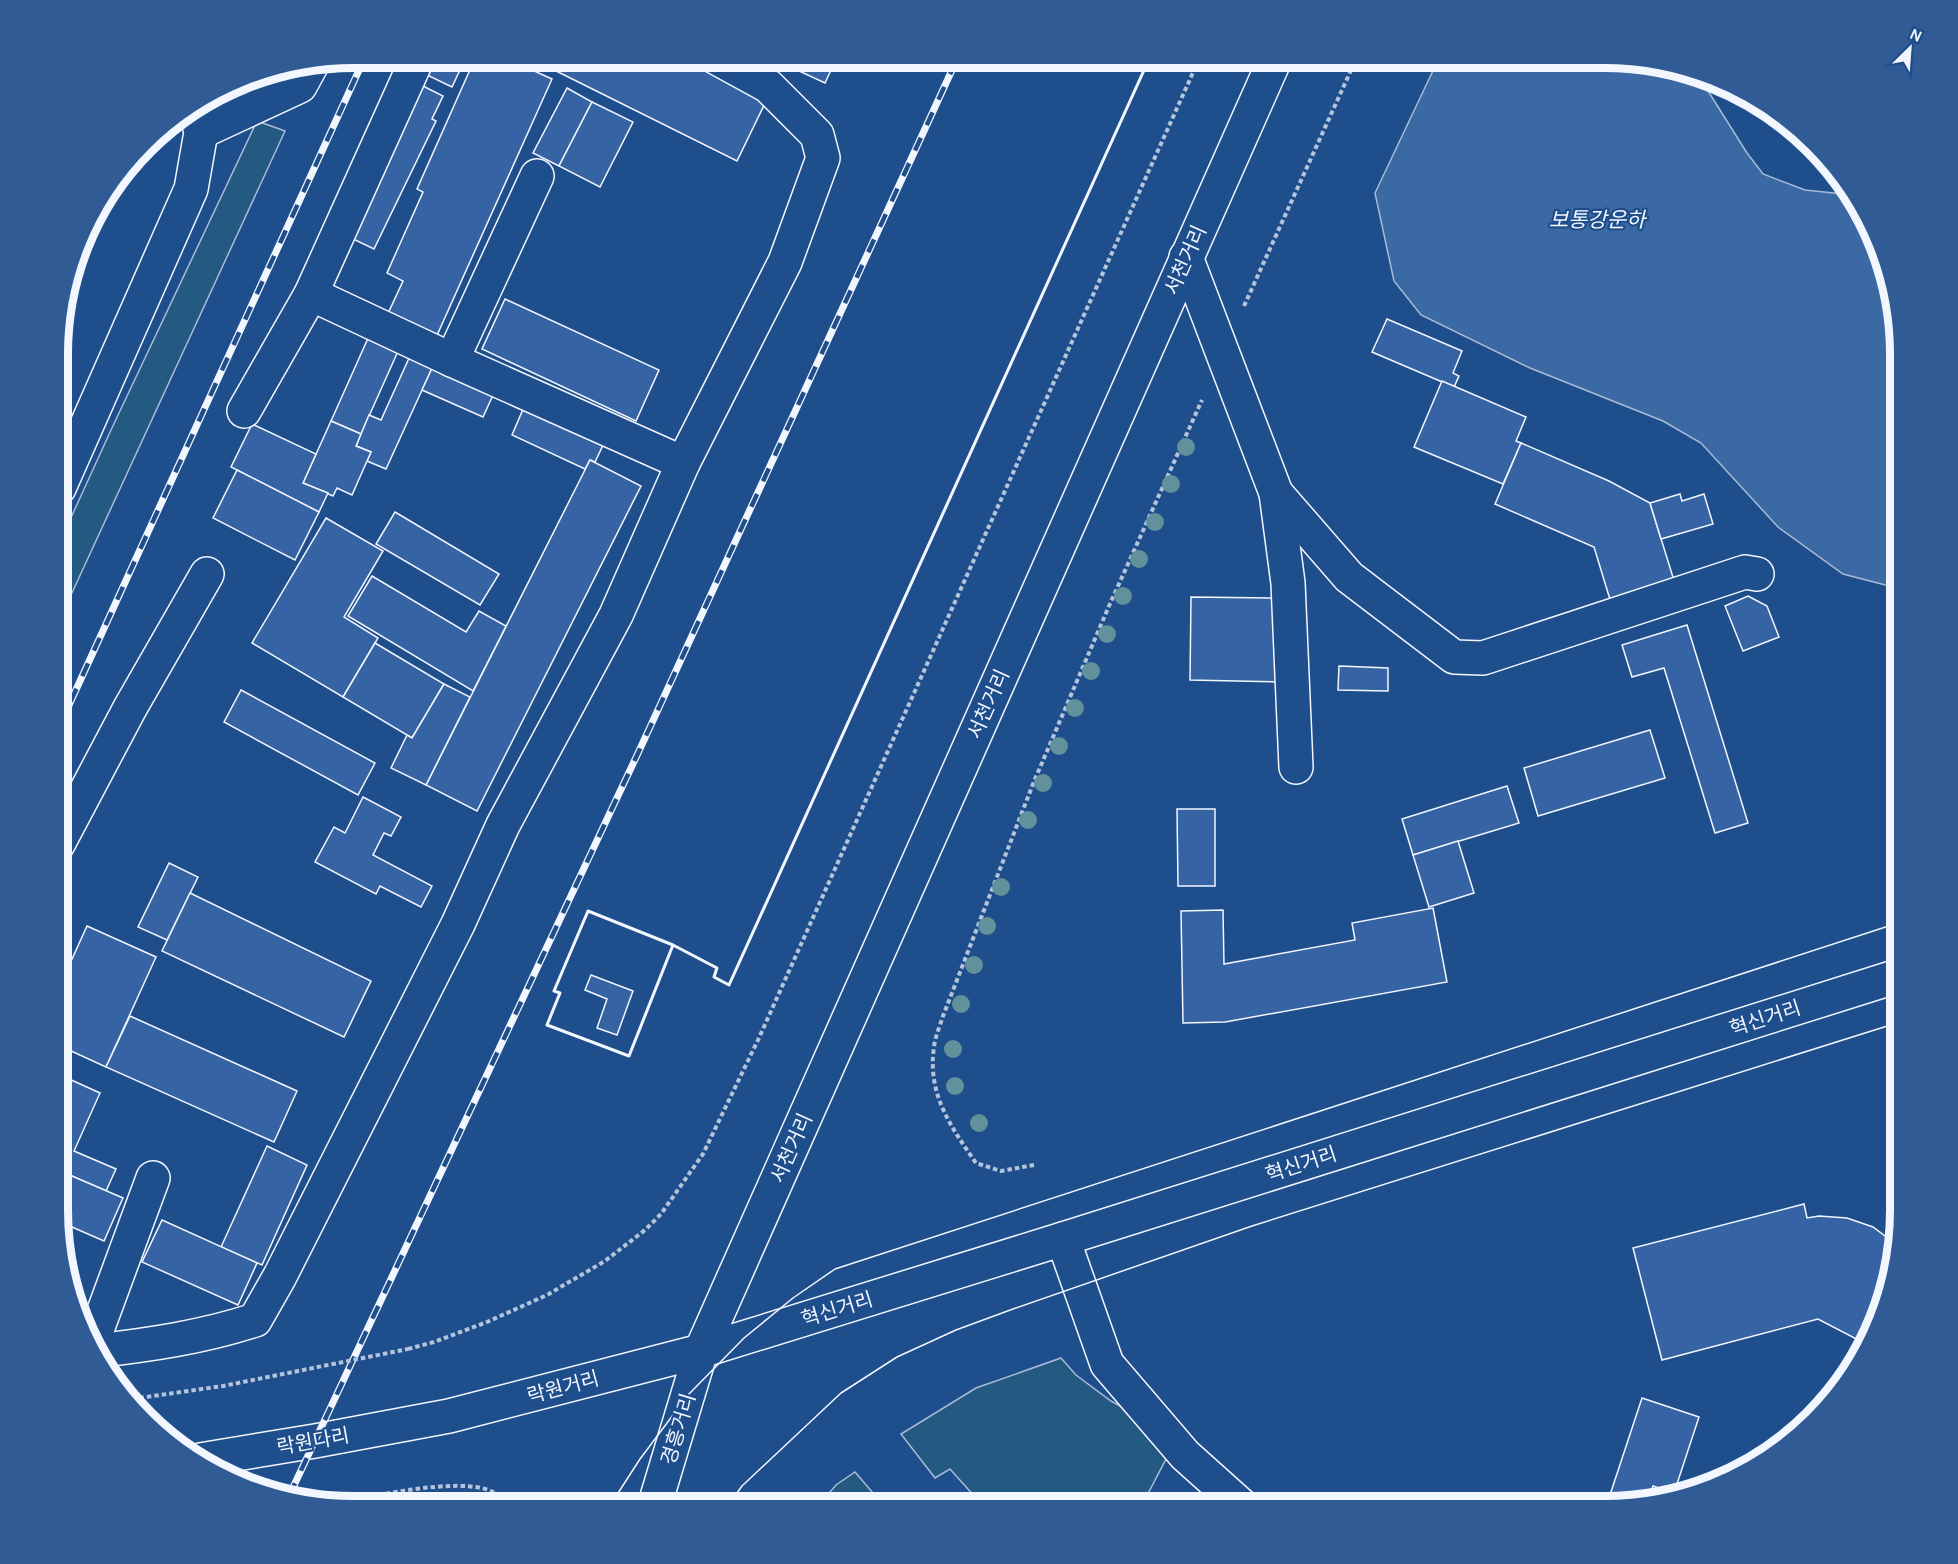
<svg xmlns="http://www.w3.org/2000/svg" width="1958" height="1564" font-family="Karla,'Noto Sans KR',sans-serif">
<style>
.green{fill:#245a82;stroke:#a8bbd7;stroke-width:1.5}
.water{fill:#3b69a3;stroke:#a8bbd7;stroke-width:1.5}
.building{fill:#3563a3;stroke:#f2f6ff;stroke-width:1.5}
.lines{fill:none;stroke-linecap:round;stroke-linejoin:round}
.minor-casing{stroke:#f2f6ff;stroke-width:36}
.major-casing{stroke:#f2f6ff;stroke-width:36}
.path{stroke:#b3c4dc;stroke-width:4;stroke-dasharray:4.5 3;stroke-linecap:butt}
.minor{stroke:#1f4e8c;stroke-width:33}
.major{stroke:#1f4e8c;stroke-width:33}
.tram{stroke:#f2f6ff;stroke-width:1.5}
.rail-casing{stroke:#f2f6ff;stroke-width:7}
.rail{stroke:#1f4e8c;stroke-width:4.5;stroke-dasharray:14;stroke-linecap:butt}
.path-bridge{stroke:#b3c4dc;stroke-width:4;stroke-dasharray:4.5 3;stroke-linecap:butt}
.wall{stroke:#f2f6ff;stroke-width:3}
.tree{fill:#61919a}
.labels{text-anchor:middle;stroke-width:4.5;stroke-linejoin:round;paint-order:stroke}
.street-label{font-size:20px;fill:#f2f6ff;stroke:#1f4e8c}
.water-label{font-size:21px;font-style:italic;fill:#f2f6ff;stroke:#1f4e8c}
.rim{fill:none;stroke:#f2f6ff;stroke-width:8}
</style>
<rect width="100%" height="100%" fill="#1f4e8c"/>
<g class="green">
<path d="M257,121L285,131L59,621V544L111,430Z"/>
<path d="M1061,1358L1076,1375L1111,1401L1129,1411L1167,1457L1141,1507H984L950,1469L935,1478L901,1434L976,1388Z"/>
<path d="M855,1472L885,1507H817L836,1485Z"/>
</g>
<path class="water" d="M1439,58H1624L1698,75L1747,153L1763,174L1805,190L1853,195L1878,240L1901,353V589L1843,574L1778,527L1701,443L1663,421L1530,368L1421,315L1394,281L1375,193Z"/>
<g class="building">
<path d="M436,57H466L452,87L427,75Z"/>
<path d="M483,57H503L552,79L434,342L385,320L403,281L387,273L423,192L417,189L473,63L479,66Z"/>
<path d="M528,57H694L769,95L737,161Z"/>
<path d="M790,57H837L825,83L786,65Z"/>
<path d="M423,86L443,96L432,119L436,121L374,249L351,238Z"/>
<path d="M567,88L592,102L559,166L533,153Z"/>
<path d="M592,102L633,122L600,187L559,166Z"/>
<path d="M505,299L659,370L636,421L482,349Z"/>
<path d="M1387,319L1462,351L1453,373L1459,376L1454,387L1372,352Z"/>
<path d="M369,336L399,349L361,434L331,421Z"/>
<path d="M410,356L433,366L386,469L367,461L371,452L356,446L369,415L381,420Z"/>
<path d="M433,366L494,393L483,417L422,390Z"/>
<path d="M1442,381L1526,417L1516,441L1521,443L1503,484L1414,447Z"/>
<path d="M524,407L604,443L595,462L590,460L585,469L512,435Z"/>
<path d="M331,421L361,434L356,446L371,452L352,495L337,488L333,496L303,483Z"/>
<path d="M252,424L316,454L303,483L328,493L319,512L231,467Z"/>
<path d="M1521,443L1609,481L1650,503L1676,587L1612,606L1594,547L1495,504Z"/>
<path d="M590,460L641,486L477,811L426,785Z"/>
<path d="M237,470L319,512L295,560L213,518Z"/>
<path d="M1680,494L1682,501L1704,494L1713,524L1661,539L1650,503Z"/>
<path d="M395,512L499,574L480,605L376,544Z"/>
<path d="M326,518L383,551L344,617L378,638L343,697L252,643Z"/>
<path d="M372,576L466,632L479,611L506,626L473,691L348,616Z"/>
<path d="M1748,596L1767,606L1779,637L1743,651L1725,606Z"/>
<path d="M1191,597L1279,598L1278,682L1190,680Z"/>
<path d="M1687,625L1748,823L1715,833L1664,668L1632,677L1622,645Z"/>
<path d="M375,643L444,684L412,738L343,697Z"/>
<path d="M1339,666L1388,668V691L1338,690Z"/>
<path d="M444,684L470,697L426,785L391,768L407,735L412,738Z"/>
<path d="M241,690L375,763L358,795L224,722Z"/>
<path d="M1650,730L1665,778L1538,816L1524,768Z"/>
<path d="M1507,786L1519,823L1413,855L1402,819Z"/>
<path d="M363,797L401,817L391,836L384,833L373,855L432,886L421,907L380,886L376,894L315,862L334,827L345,833Z"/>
<path d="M1177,809H1215V886H1178Z"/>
<path d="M1458,841L1474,893L1429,907L1413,855Z"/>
<path d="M169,863L198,877L167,940L138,927Z"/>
<path d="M190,893L371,981L344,1037L162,951Z"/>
<path d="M1433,908L1447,982L1225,1022L1183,1023L1181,911L1223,910L1224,964L1355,940L1352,923Z"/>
<path d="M87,926L156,957L106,1067L58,1045V990Z"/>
<path d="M591,975L633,991L617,1035L597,1028L607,999L585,990Z"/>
<path d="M130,1016L297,1091L274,1142L106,1067Z"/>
<path d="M58,1074L100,1093L74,1151L116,1169L106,1191L58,1170Z"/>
<path d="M267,1146L307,1165L262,1265L221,1247Z"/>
<path d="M58,1170L123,1198L104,1241L58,1221Z"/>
<path d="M1804,1204L1807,1218L1819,1216L1847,1218L1873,1227L1897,1245L1878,1324L1866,1344L1818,1319L1662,1360L1633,1248Z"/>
<path d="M162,1220L257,1263L238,1305L142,1262Z"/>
<path d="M1642,1398L1699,1417L1674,1493L1653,1486L1649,1498L1606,1507Z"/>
<path d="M1701,1478L1711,1480L1716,1485L1686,1491L1692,1482Z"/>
<path d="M1511,1494L1538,1507H1505Z"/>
</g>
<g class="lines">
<defs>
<g id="minor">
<path d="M201,132L300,86L312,64"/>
<path d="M1186,257L1276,493L1349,577L1454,657L1483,658L1745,572L1757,574"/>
<path d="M311,294L452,360L537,176"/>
<path d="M452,360L683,463"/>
<path d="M244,411L311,294L418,57"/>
<path d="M59,488L191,189L201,132L195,109"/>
<path d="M1276,493L1288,583L1296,767"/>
<path d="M58,844L130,708L207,574"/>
<path d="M1063,1239L1107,1364L1185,1455L1243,1507"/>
<path d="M91,1346L153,1178"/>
<path d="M95,1351C149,1345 203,1337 255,1320L280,1276L458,924L503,825L616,615L683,463L785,262L823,158L817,135L768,86L715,57"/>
</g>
<g id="major">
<path d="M200,1460L315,1441L449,1416L701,1351L1063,1239L1901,975"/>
<path d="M654,1507L701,1351L1276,57"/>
</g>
</defs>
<use href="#minor" class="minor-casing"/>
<use href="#major" class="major-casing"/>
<g class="path">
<path d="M1244,306L1357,57"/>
<path d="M1034,1165L1001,1171L976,1163C951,1127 927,1094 934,1047C935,1037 940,1026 943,1016L1033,784L1109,606L1202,400"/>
<path d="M408,1349L434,1342L487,1322L547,1295L605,1261L645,1230L661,1214L703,1154L758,1040L1200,57"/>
<path d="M327,1505C367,1498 459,1475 493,1492C499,1495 505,1502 511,1506"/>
</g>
<use href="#minor" class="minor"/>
<use href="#major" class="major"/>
<g class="tram">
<path d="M609,1507L640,1459L688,1395L744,1338L793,1298L835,1269L1901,922"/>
<path d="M727,1507L742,1486L841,1393L897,1357L956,1330L1013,1309L1252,1226L1900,1022"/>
</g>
<defs>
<g id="rail">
<path d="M59,727L365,57"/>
<path d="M289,1496L639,751L958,57"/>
</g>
</defs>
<use href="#rail" class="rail-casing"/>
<use href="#rail" class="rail"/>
<path class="path-bridge" d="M132,1399L223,1386L408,1349"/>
<path class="wall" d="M673,945L629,1056L547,1025L560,993L554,991L588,911L673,945L717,968L714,977L729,985L1150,57"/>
</g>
<g class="tree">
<circle cx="1186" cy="447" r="9"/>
<circle cx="1171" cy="484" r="9"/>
<circle cx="1155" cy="522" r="9"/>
<circle cx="1139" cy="559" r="9"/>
<circle cx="1123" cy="596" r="9"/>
<circle cx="1107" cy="634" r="9"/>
<circle cx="1091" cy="671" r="9"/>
<circle cx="1075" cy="708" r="9"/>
<circle cx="1059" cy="746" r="9"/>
<circle cx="1043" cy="783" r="9"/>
<circle cx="1028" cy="820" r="9"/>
<circle cx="1001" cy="887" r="9"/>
<circle cx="987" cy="926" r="9"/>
<circle cx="974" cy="965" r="9"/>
<circle cx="961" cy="1004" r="9"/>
<circle cx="953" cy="1049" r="9"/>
<circle cx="955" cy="1086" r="9"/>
<circle cx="979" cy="1123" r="9"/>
</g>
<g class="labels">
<g class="street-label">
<text transform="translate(1185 260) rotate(-66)" y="7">서천거리</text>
<text transform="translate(988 704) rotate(-66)" y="7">서천거리</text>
<text transform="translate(1765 1018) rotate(-18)" y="7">혁신거리</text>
<text transform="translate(791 1148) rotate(-66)" y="7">서천거리</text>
<text transform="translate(1301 1164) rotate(-18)" y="7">혁신거리</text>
<text transform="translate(837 1309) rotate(-17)" y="7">혁신거리</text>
<text transform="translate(563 1387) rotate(-15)" y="7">락원거리</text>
<text transform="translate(678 1429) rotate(-73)" y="7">경흥거리</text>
<text transform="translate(313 1441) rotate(-10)" y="7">락원다리</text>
</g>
<g class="water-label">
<text x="1597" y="227">보통강운하</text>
</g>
</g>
<path d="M0 0H1958V1564H0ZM354 68H1604A286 286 0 0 1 1890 354V1210A286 286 0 0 1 1604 1496H354A286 286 0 0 1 68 1210V354A286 286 0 0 1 354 68Z" fill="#305b95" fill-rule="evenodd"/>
<path class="rim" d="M354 68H1604A286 286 0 0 1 1890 354V1210A286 286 0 0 1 1604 1496H354A286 286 0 0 1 68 1210V354A286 286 0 0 1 354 68Z"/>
<g transform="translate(1910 48) rotate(25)" stroke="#1f4e8c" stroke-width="4.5" paint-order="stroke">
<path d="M0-4.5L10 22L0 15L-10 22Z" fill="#f2f6ff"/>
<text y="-9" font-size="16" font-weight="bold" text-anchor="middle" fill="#f2f6ff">N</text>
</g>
</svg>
